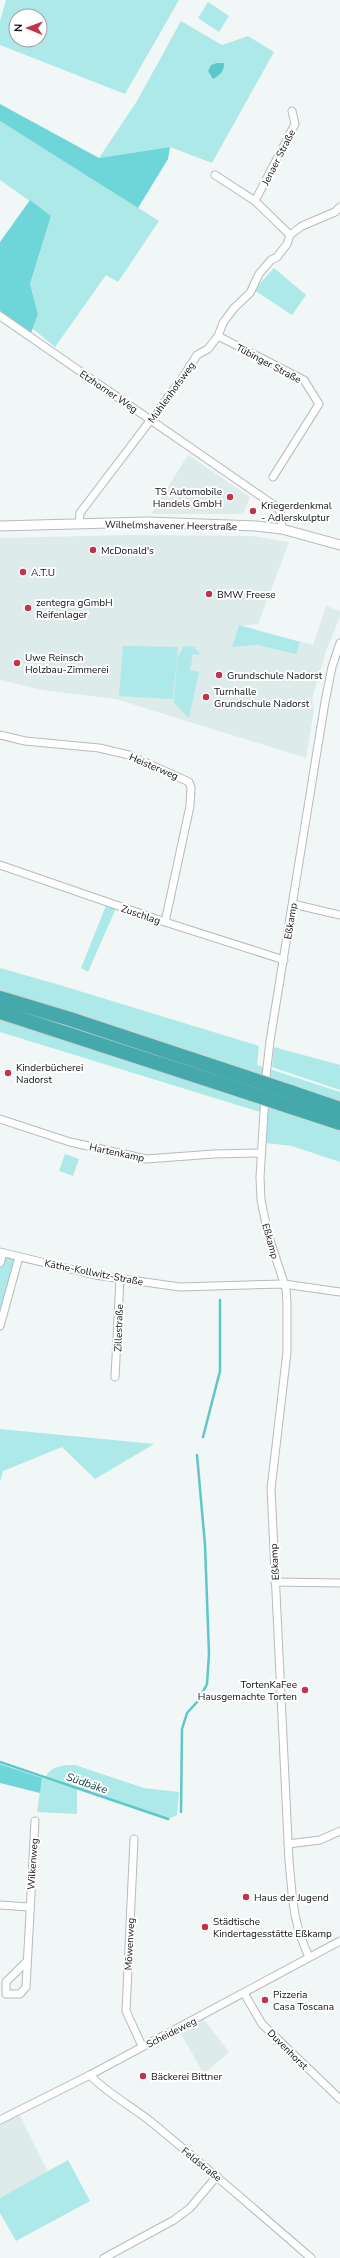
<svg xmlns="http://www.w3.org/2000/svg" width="340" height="2258" font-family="'Nunito Sans',sans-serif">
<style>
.built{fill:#ddebeb}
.green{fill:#aee9e9;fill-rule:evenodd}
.forest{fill:#6ed6d8}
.water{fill:#5ec7c8}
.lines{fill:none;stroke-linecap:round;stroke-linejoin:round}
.stream{stroke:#5ec7c8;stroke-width:2.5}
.minor-casing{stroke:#b6bbbb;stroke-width:9}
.tertiary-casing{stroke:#b6bbbb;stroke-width:11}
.motorway-casing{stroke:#cfd0d0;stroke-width:16}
.minor{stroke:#fff;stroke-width:7}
.tertiary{stroke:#fff;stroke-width:9}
.motorway{stroke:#45a9ab;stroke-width:14}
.motorway-bridge-casing{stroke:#cfd0d0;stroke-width:16;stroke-linecap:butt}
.motorway-bridge{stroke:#45a9ab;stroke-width:14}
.poi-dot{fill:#c3334a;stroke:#fff;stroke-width:1.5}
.labels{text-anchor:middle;stroke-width:4;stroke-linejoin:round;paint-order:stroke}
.street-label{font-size:10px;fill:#101212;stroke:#fff}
.poi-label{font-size:10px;fill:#101212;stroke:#fff;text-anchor:start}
.water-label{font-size:11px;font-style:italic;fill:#0e4041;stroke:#fff}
</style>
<rect width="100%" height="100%" fill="#f1f6f6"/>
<g class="built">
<path d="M188,455L250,497L243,514H151Z"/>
<path d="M129,535L252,536L289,542L258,624L240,626L313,645L326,606L340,611V617L326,651L312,699L314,710L306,758L116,699L42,690L0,680V538Z"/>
<path d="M201,2016L229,2052L204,2074L178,2029Z"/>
<path d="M18,2112L48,2172L0,2198V2121Z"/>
</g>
<g class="green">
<path d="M6,0H179L125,94L0,45V21ZM16,16H40V40H16Z"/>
<path d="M208,2L229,16L219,32L198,18Z"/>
<path d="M181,21L222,45L248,36L274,52L212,163L170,147L99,158L137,101Z"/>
<path d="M0,121L159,221L118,282L106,275L55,347L32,328L38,314L30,284L51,216L0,180Z"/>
<path d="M274,268L306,295L292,315L254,290Z"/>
<path d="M239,625L300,642L296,654L258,645L232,647Z"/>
<path d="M123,646L178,647L173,699L119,696Z"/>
<path d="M184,646L194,647L201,655L193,654L190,670L199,672L189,718L174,703L177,659Z"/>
<path d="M107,903L117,906L88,972L81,968Z"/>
<path d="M0,968L63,986L259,1046L257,1065L340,1092V1162L292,1146L266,1143L268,1117L260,1112L0,1032Z"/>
<path d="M274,1047L340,1065V1090L272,1067Z"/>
<path d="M65,1154L79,1159L73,1176L59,1171Z"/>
<path d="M3,1253L19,1257L0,1326V1263Z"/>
<path d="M0,1429L154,1444L95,1479L62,1447L3,1471L0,1482Z"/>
<path d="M75,1765L144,1788L179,1792L177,1815L168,1819L46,1777C50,1766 64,1765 75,1765Z"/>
<path d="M42,1778L77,1789V1814L37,1812Z"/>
<path d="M68,2160L90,2201L16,2241L0,2213V2198Z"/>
</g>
<g class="forest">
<path d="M0,104L99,158L170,147L168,159L138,208L0,121Z"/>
<path d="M30,200L51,216L30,284L38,314L31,333L0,311V242Z"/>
<path d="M0,1764L42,1778L40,1793L0,1783Z"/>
</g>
<path class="water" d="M217,63H224C224,72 220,75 213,79L208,71L211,65Z"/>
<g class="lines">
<g class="stream">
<path d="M203,1437L220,1371V1300"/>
<path d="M0,1762L168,1819"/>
<path d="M181,1812L182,1729L187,1713L198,1701L207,1684L209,1654L205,1545L197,1455"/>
</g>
<defs>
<g id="minor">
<path d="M215,175L255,201L290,235"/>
<path d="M255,201L295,124L292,111"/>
<path d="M0,316L278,508L281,514L282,529"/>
<path d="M218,336L304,380L319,404L273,477"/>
<path d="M79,524L80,513L181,380L197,355L208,349L218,336L223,323L234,308L250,293L259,274L271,260L277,257L287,244L290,235L302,226L335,212L340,207"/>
<path d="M0,735L25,741L99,748L129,755L189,782L191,788L190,806L165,922"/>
<path d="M0,865L165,922L284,960"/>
<path d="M293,904L340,915"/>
<path d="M265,1085L270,1041L325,702L332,667L340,643"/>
<path d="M265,1096L260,1177L261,1200L268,1234L286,1289L287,1304V1352L271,1489L289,1861C293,1900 292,1920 309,1957"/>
<path d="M0,1119L70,1142L146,1159L214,1154L261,1153"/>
<path d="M0,1252L95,1275L180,1287L284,1284L340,1292"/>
<path d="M0,1263L3,1253"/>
<path d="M0,1326L19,1257"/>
<path d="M115,1377L120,1279"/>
<path d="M275,1582L340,1583"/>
<path d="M134,1839L126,2011L142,2046"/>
<path d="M288,1844L320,1840L340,1831"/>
<path d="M0,1905L29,1907"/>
<path d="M27,1961L6,1982V1994H20L26,1987L35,1821"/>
<path d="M244,1993L262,2024L340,2099"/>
<path d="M90,2075C108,2094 130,2105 150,2121C205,2166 258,2212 311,2258"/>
<path d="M0,2120L90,2075L340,1941"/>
<path d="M104,2258L174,2220L190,2208L217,2176"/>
</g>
<path id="tertiary" d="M0,526L147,522L256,526L282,529L340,545"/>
<g id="motorway">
<path d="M0,998L70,1019L242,1076"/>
<path d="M0,1012L240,1090"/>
<path d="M290,1092L340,1109"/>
<path d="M288,1106L340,1123"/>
</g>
</defs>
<use href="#minor" class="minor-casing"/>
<use href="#tertiary" class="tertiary-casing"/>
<use href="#motorway" class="motorway-casing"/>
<use href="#minor" class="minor"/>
<use href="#tertiary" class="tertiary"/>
<use href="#motorway" class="motorway"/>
<defs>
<g id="motorway-bridge">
<path d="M242,1076L290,1092"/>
<path d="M240,1090L288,1106"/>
</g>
</defs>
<use href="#motorway-bridge" class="motorway-bridge-casing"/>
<use href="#motorway-bridge" class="motorway-bridge"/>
</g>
<g class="poi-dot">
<circle cx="230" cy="497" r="4"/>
<circle cx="253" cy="511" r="4"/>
<circle cx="93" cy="550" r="4"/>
<circle cx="23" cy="572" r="4"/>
<circle cx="209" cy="594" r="4"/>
<circle cx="28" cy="608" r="4"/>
<circle cx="17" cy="663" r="4"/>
<circle cx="219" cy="675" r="4"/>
<circle cx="206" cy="697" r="4"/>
<circle cx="8" cy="1073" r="4"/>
<circle cx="305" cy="1690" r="4"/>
<circle cx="246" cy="1897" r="4"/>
<circle cx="205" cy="1927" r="4"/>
<circle cx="265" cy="2000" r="4"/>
<circle cx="143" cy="2076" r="4"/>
</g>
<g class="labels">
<g class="street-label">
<text transform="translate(278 157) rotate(-63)" y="4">Jenaer Straße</text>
<text transform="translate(269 363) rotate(28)" y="4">Tübinger Straße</text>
<text transform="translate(109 391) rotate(34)" y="4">Etzhorner Weg</text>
<text transform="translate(171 392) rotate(-54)" y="4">Mühlenhofsweg</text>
<text transform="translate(171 525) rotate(1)" y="4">Wilhelmshavener Heerstraße</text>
<text transform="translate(154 766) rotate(23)" y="4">Heisterweg</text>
<text transform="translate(141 914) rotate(19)" y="4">Zuschlag</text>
<text transform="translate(290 921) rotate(-81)" y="4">Eßkamp</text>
<text transform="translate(117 1152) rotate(12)" y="4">Hartenkamp</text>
<text transform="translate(271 1241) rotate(74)" y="4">Eßkamp</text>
<text transform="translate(94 1272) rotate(11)" y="4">Käthe-Kollwitz-Straße</text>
<text transform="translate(118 1328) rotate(-88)" y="4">Zillestraße</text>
<text transform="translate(274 1562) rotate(-93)" y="4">Eßkamp</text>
<text transform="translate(32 1864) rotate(-86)" y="4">Wilkenweg</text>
<text transform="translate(129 1944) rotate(-87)" y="4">Möwenweg</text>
<text transform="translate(171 2032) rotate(-27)" y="4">Scheideweg</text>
<text transform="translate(288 2049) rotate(45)" y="4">Duvenhorst</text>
<text transform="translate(202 2164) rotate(39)" y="4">Feldstraße</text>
</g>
<g class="poi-label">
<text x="222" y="495" text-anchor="end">TS Automobile<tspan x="222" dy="12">Handels GmbH</tspan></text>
<text x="261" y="509">Kriegerdenkmal<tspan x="261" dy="12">- Adlerskulptur</tspan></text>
<text x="101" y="554">McDonald's</text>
<text x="31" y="576">A.T.U</text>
<text x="217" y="598">BMW Freese</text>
<text x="36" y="606">zentegra gGmbH<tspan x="36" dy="12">Reifenlager</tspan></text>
<text x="25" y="661">Uwe Reinsch<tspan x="25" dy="12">Holzbau-Zimmerei</tspan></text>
<text x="227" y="679">Grundschule Nadorst</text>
<text x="214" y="695">Turnhalle<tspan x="214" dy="12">Grundschule Nadorst</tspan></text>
<text x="16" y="1071">Kinderbücherei<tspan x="16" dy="12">Nadorst</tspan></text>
<text x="297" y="1688" text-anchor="end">TortenKaFee<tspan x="297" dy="12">Hausgemachte Torten</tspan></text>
<text x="254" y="1901">Haus der Jugend</text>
<text x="213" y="1925">Städtische<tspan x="213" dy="12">Kindertagesstätte Eßkamp</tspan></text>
<text x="273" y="1998">Pizzeria<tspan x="273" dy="12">Casa Toscana</tspan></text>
<text x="151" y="2080">Bäckerei Bittner</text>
</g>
<g class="water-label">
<text transform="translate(87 1783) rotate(19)" y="4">Südbäke</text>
</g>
</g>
<g transform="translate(28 28) rotate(271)"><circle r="19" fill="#ffffff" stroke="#9fa0a0"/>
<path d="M0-3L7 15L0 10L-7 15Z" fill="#c3334a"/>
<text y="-6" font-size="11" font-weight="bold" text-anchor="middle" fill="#101212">N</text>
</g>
</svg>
